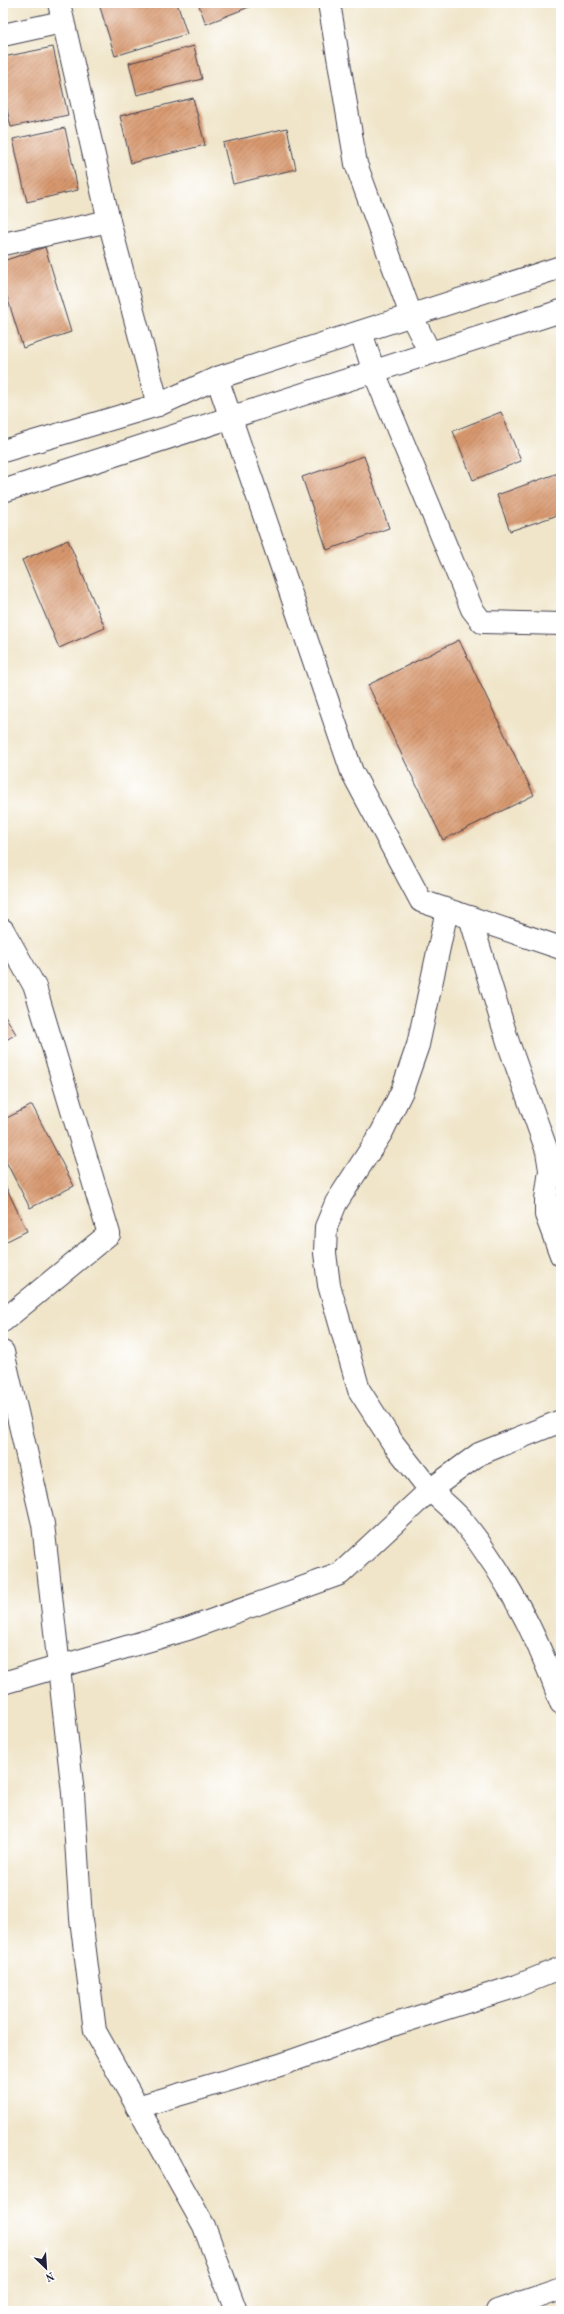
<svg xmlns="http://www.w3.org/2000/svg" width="564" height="2314" font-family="'Old Standard TT',serif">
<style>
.building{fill:url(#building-hatch)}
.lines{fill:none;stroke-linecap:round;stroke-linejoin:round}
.minor-casing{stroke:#413f50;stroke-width:24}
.minor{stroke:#fff;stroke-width:22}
</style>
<defs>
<pattern id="building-hatch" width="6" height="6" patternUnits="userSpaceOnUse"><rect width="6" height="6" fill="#d8986e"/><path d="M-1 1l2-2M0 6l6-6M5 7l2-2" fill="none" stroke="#af7c5c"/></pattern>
</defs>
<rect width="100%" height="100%" fill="#fff"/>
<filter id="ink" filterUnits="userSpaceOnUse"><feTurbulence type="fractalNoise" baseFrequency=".025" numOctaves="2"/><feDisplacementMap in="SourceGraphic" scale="8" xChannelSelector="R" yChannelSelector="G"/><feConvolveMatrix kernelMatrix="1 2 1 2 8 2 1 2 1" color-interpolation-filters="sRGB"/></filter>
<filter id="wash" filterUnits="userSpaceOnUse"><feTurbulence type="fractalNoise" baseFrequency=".012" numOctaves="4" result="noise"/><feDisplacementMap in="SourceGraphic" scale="16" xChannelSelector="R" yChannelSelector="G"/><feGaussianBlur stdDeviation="0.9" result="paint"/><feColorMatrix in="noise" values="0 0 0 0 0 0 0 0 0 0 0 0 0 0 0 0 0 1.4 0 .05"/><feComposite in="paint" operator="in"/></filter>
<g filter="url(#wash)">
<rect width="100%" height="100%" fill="#f0e5c9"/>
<g id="blocks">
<g class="building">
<path d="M103,3H177L187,34L115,56L99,4Z"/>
<path d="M198,3H253L254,5L206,24Z"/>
<path d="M194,46L202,79L137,95L129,63Z"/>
<path d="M53,47L68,115L11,127L3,91V57Z"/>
<path d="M193,98L205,145L131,163L120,116Z"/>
<path d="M65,128L78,190L27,202L13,139Z"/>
<path d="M287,128L296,169L233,184L223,143Z"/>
<path d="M45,247L71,332L23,348L3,284V261Z"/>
<path d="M501,412L521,461L473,480L453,431Z"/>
<path d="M364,456L389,528L327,550L302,477Z"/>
<path d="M561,472V514L510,531L497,495Z"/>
<path d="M68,540L105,628L59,648L22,560Z"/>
<path d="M459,640L534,795L443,840L368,685Z"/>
<path d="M3,1012L16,1034L3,1042Z"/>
<path d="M32,1105L74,1186L30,1208L3,1156V1120Z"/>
<path d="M3,1181L27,1231L3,1243Z"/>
</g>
</g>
</g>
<g filter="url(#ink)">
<use href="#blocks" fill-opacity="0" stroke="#413f50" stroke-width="1"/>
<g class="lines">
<defs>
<g id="minor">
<path d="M59,3L109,221L158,405"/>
<path d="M329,3L356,164L411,315L430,353"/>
<path d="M3,35L62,22"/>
<path d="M3,244L109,221"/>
<path d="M361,332L374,372L472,609L482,622L561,624"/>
<path d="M217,378L352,772L421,901L561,948"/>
<path d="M3,451L158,405L217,378L561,267"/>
<path d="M3,491L561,311"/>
<path d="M470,917L508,1042L547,1151L550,1170L546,1199V1215L561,1255"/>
<path d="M3,930L35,987L109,1234L3,1321"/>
<path d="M3,1352L43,1524L73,1793L81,1919L95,2031L204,2226L236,2311"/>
<path d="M561,1421L479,1454L430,1490C440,1499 452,1509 461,1519C505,1573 538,1637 561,1703"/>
<path d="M3,1683L188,1629L340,1574L430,1490L393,1443L359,1390L329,1285L325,1253L326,1227L336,1203L382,1132L402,1091L418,1045L447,910"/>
<path d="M137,2107L280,2065L399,2023L517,1986L561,1968"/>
<path d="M497,2311L561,2289"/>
</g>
</defs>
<use href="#minor" class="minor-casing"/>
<use href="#minor" class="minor"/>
</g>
</g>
<rect width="564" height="2314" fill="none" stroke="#fff" stroke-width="16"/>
<g transform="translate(46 2268) rotate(155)" stroke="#ffffff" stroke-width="3" paint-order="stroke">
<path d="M0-3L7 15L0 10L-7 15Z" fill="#22223b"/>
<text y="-6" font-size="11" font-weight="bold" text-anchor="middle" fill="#22223b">N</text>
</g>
</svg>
